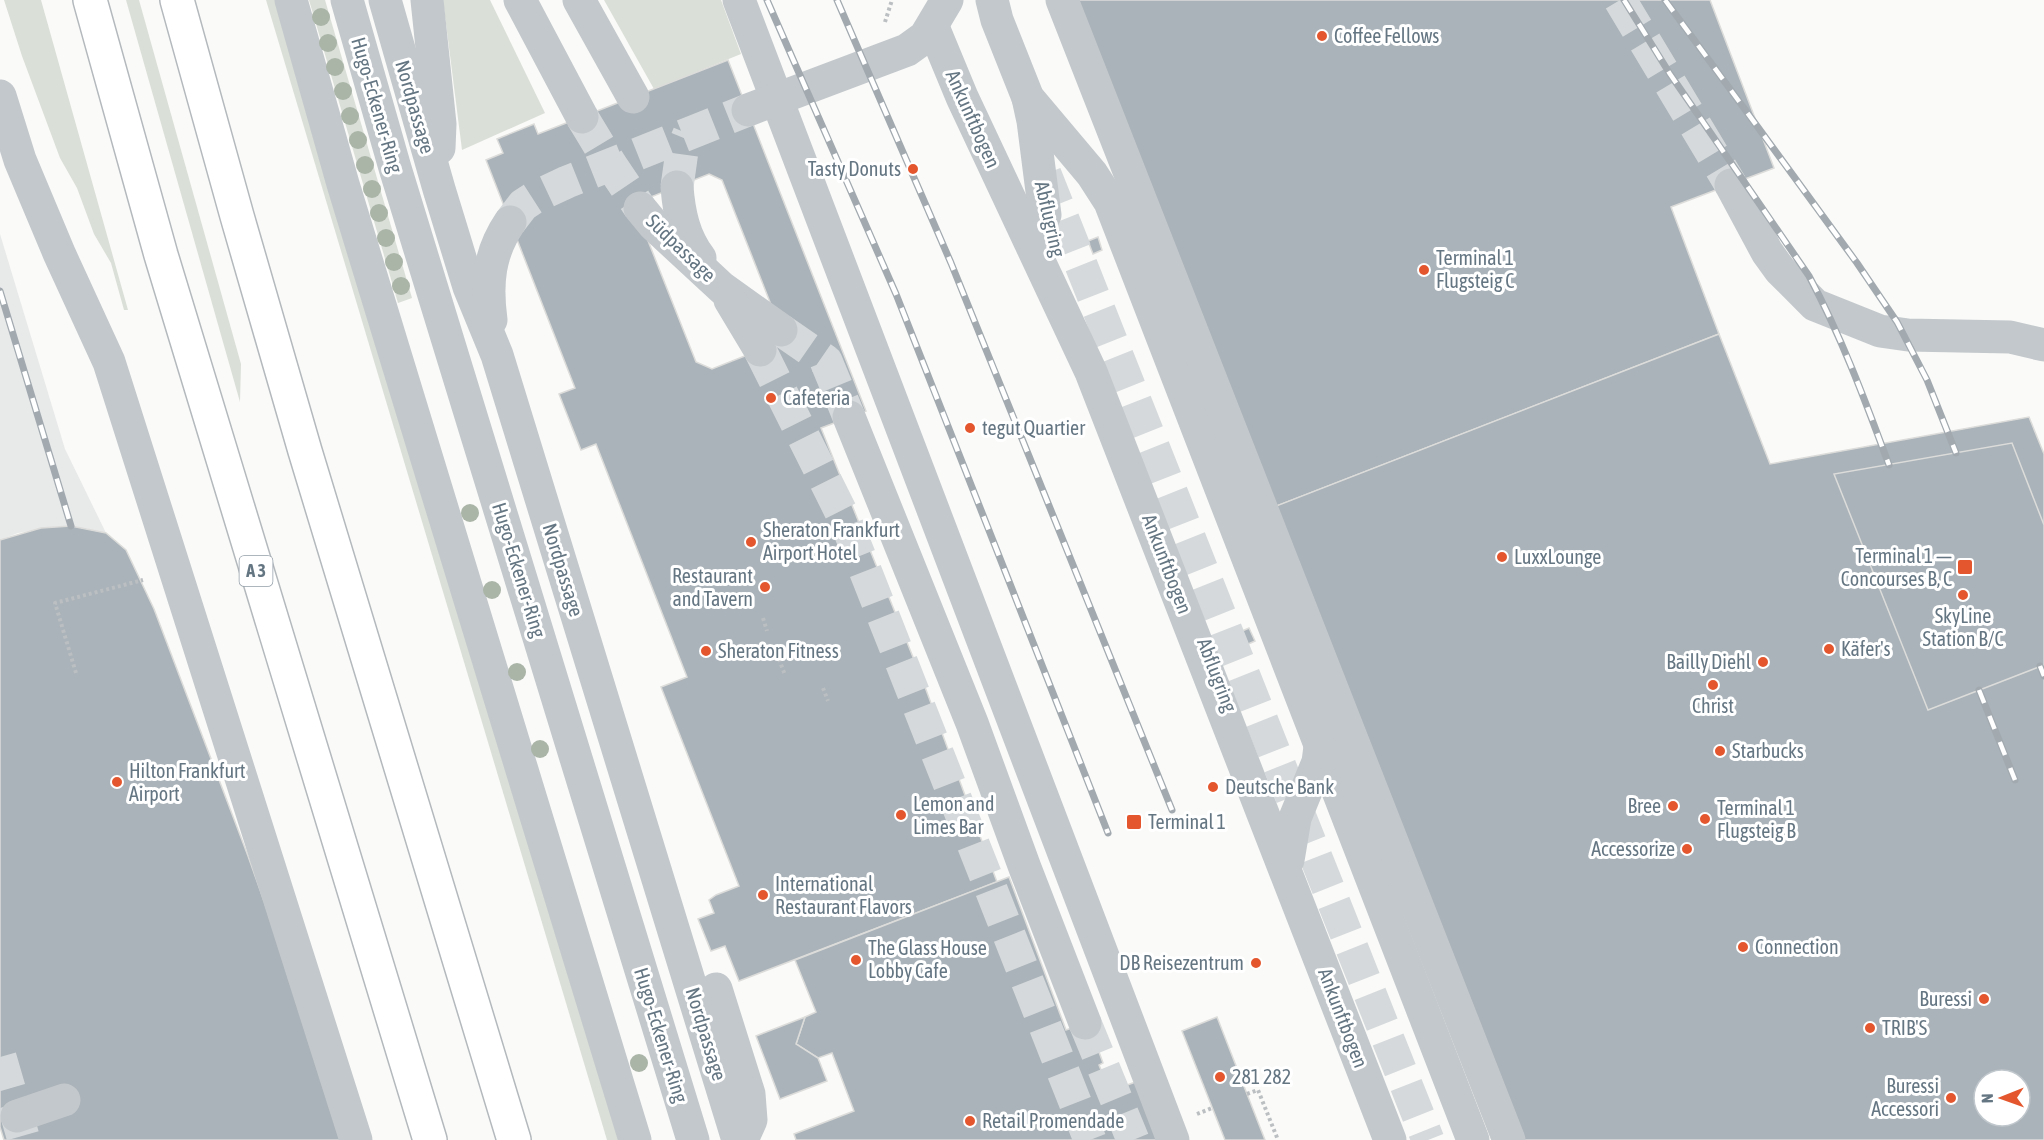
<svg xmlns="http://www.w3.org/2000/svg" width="2044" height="1140" font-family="'Asap Condensed',sans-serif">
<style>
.built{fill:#e8e9e9}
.green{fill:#dadfd7}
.building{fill:#aab3b9;stroke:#dcdcda;stroke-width:1.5;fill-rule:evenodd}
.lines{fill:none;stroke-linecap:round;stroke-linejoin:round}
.minor-tunnel{stroke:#d5d9db;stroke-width:33;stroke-dasharray:33 16;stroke-linecap:butt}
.highway-casing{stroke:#b4b9bd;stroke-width:36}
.path{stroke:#bbbfc2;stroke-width:4;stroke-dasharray:3 3;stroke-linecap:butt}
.minor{stroke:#c3c8cc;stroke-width:33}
.highway{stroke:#fff;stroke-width:33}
.rail-casing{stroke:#a2aab0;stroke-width:7}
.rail{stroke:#fff;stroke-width:4.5;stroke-dasharray:14;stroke-linecap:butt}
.minor-bridge{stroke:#c3c8cc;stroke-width:33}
.tree{fill:#aab4a7}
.poi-dot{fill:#e4572e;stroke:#fff;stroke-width:2}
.labels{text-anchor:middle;stroke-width:6;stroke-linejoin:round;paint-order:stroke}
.shield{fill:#fff;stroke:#939fa8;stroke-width:1.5}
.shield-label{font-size:18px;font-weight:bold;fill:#657683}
.poi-label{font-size:20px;fill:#657683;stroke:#fff;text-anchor:start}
.street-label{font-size:20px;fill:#657683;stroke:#fff}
</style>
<rect width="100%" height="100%" fill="#fafaf8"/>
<path class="built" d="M0,234L65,449L106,533L71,526H59L18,533L0,540Z"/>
<g class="green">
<path d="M4,0H41L128,310H124L111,263L94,234L77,188L60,158L22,56Z"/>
<path d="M126,0H139L241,364L240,402Z"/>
<path d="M266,0H276L619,1140H607Z"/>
<path d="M309,0H325L412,298L398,303Z"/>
<path d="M443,0H490L545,113L462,150Z"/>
<path d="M604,0H721L741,54L654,89Z"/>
</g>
<g class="building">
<path d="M1049,0H1710L1774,168L1671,207L1719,334L1248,517Z"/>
<path d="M728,60L866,411L821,428L925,687L997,882L739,981L725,946L711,951L698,919L714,913L709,900L716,895L739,886L661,687L687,677L596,444L581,450L559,394L575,388L486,160L503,153L497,139L534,124L538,134ZM709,174L722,180L781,330L775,344L712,369L696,362L637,213L643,200Z"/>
<path d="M1098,237L1102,250L1093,254L1088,241Z"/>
<path d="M1719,334L1770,464L2029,417L2044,454V1140H1492L1248,517ZM1984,1080H2020V1116H1984Z"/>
<path d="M2012,443L2044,525V665L1928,710L1834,474Z"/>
<path d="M71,526L106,533L126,550L154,609L248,856L323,1067L345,1140H4L0,1127V540L41,528Z"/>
<path d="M1249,628L1255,641L1246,645L1240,632Z"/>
<path d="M1009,877L1066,1030L1088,1022L1103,1063L1099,1065L1104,1077L1108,1075L1114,1090L1138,1081L1160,1140H796L794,1134L854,1111L832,1053L818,1058L796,1044L805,1017L816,1012L795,960Z"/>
<path d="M805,1017L796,1044L818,1058L827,1081L780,1099L756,1036Z"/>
<path d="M1217,1017L1247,1094L1265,1140H1225L1182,1031Z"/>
</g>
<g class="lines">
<g class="minor-tunnel">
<path d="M1620,0L1731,185"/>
<path d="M582,117L611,165L640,208"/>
<path d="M1045,174L1428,1140"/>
<path d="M677,187L682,151L689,134"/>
<path d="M510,222L523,205L537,196L567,182L748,110"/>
<path d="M781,330L826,361L849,417"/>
<path d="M760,350L846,522L1090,1140"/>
<path d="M1085,1023L1133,1140"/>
<path d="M0,1057L24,1140"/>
</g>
<defs>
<g id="highway">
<path d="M90,0L161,255L430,1140"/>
<path d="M177,0L237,216L305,451L514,1140"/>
</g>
</defs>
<use href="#highway" class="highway-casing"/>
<g class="path">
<path d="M885,22L892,0"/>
<path d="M763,618L767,631"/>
<path d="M809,646L814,658"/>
<path d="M779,659L785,675"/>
<path d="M76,673L55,603L143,580"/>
<path d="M823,688L828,701"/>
<path d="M1247,1094L1258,1090L1278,1140"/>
<path d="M1197,1114L1212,1108"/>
</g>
<g class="minor">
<path d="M291,0L343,184L635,1140"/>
<path d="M347,0L395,168L693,1140"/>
<path d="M385,0L439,189L469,287L497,355L738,1140"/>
<path d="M427,0L440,124L439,148"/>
<path d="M520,0L582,117"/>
<path d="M579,0L633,97"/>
<path d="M739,0L1173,1140"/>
<path d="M992,0L997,20L1028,98L1092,174L1110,202L1473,1140"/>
<path d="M1062,0L1509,1140"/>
<path d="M933,27L962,97L1091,372L1390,1140"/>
<path d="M0,96L20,160L59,253L109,362L356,1140"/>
<path d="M748,110L907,50L925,37L947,0"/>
<path d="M1731,185L1767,252L1780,270L1815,305L1880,331L1908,335L2010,337L2044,345"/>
<path d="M677,187C679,213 684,237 700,258"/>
<path d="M640,208L654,225L722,288L781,330"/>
<path d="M730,300L760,350"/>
<path d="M491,320C486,283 489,253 510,222"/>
<path d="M849,417L972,723L1025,868L1085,1023"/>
<path d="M716,989L749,1094L751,1120L742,1140"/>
<path d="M17,1116L64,1100"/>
</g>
<use href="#highway" class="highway"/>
<defs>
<g id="rail">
<path d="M767,0L896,294L1108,833"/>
<path d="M837,0L951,263L1172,810"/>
<path d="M1624,0L1670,74L1809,276C1841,336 1865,400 1889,465"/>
<path d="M1665,0L1857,263L1897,322L1927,380L1956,453"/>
<path d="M0,291L71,526"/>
<path d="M2040,666L2044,676"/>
<path d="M1979,690L2015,780"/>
</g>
</defs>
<use href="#rail" class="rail-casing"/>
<use href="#rail" class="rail"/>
<g class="minor-bridge">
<path d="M1028,98L1033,121L1045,215"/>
<path d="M1288,860L1295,818L1318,762L1320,747"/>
</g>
</g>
<g class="tree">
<circle cx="321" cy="17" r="9"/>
<circle cx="328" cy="43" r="9"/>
<circle cx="335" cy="67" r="9"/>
<circle cx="343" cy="91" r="9"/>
<circle cx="350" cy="116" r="9"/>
<circle cx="358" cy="140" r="9"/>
<circle cx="365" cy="165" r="9"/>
<circle cx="372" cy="189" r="9"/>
<circle cx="379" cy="213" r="9"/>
<circle cx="386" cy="238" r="9"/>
<circle cx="394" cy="262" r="9"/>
<circle cx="401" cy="286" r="9"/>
<circle cx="470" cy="513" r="9"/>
<circle cx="492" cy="590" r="9"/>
<circle cx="517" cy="672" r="9"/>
<circle cx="540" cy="749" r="9"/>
<circle cx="639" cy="1063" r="9"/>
</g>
<g class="poi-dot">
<circle cx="1322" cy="36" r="6"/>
<circle cx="913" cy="169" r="6"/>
<circle cx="1424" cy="270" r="6"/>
<circle cx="771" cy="398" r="6"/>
<circle cx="970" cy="428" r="6"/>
<circle cx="751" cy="542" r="6"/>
<circle cx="1502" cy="557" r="6"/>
<rect x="1957" y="559" width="16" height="16" rx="3"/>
<circle cx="765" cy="587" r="6"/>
<circle cx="1963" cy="595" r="6"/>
<circle cx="1829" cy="649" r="6"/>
<circle cx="706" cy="651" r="6"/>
<circle cx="1763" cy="662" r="6"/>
<circle cx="1713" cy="685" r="6"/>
<circle cx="1720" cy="751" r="6"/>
<circle cx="117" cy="782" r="6"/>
<circle cx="1213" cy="787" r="6"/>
<circle cx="1673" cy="806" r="6"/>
<circle cx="901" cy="815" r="6"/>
<circle cx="1705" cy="819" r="6"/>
<rect x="1126" y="814" width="16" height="16" rx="3"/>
<circle cx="1687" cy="849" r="6"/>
<circle cx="763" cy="895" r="6"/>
<circle cx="1743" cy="947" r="6"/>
<circle cx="856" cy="960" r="6"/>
<circle cx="1256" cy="963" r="6"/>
<circle cx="1984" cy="999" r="6"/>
<circle cx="1870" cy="1028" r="6"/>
<circle cx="1220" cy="1077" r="6"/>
<circle cx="1951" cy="1098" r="6"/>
<circle cx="970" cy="1121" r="6"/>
</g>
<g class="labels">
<rect class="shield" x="239.5" y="556" width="33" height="30" rx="4.5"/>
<g class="shield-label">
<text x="256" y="577">A 3</text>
</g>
<g class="poi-label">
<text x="1334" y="43">Coffee Fellows</text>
<text x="901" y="176" text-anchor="end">Tasty Donuts</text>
<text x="1436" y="265">Terminal 1<tspan x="1436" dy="23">Flugsteig C</tspan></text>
<text x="783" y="405">Cafeteria</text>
<text x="982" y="435">tegut Quartier</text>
<text x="763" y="537">Sheraton Frankfurt<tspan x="763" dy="23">Airport Hotel</tspan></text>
<text x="1952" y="563" text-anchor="end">Terminal 1 —<tspan x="1952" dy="23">Concourses B, C</tspan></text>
<text x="1514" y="564">LuxxLounge</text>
<text x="753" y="583" text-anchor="end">Restaurant<tspan x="753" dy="23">and Tavern</tspan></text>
<text x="1963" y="623" text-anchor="middle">SkyLine<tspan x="1963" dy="23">Station B/C</tspan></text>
<text x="1841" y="656">Käfer's</text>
<text x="718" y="658">Sheraton Fitness</text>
<text x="1751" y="669" text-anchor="end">Bailly Diehl</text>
<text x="1713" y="713" text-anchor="middle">Christ</text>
<text x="1732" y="758">Starbucks</text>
<text x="129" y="778">Hilton Frankfurt<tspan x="129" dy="23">Airport</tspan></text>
<text x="1225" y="794">Deutsche Bank</text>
<text x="913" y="811">Lemon and<tspan x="913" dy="23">Limes Bar</tspan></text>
<text x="1661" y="813" text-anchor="end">Bree</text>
<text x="1717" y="815">Terminal 1<tspan x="1717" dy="23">Flugsteig B</tspan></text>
<text x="1148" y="829">Terminal 1</text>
<text x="1675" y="856" text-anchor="end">Accessorize</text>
<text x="775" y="891">International<tspan x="775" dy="23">Restaurant Flavors</tspan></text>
<text x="1755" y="954">Connection</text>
<text x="868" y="955">The Glass House<tspan x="868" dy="23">Lobby Cafe</tspan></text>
<text x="1244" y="970" text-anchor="end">DB Reisezentrum</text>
<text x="1972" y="1006" text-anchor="end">Buressi</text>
<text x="1882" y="1035">TRIB'S</text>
<text x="1232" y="1084">281 282</text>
<text x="1939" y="1093" text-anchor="end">Buressi<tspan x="1939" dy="23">Accessori</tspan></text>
<text x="982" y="1128">Retail Promendade</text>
</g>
<g class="street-label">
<text transform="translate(377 105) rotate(74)" y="7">Hugo-Eckener-Ring</text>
<text transform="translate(415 107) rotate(74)" y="7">Nordpassage</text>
<text transform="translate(973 119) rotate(66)" y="7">Ankunftbogen</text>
<text transform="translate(1050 219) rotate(77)" y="7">Abflugring</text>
<text transform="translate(681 248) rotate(44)" y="7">Südpassage</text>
<text transform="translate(1167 564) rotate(69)" y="7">Ankunftbogen</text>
<text transform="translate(519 570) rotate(73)" y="7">Hugo-Eckener-Ring</text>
<text transform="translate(563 570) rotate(73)" y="7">Nordpassage</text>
<text transform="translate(1217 675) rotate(69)" y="7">Abflugring</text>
<text transform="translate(1343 1018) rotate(69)" y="7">Ankunftbogen</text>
<text transform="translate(706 1034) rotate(73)" y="7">Nordpassage</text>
<text transform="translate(661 1035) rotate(73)" y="7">Hugo-Eckener-Ring</text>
</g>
</g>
<g transform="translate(2002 1098) rotate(269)"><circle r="28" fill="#ffffff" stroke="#c1c8cd" stroke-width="1.5"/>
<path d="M0-4.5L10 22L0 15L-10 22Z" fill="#e4572e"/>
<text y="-9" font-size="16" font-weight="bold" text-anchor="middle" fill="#657683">N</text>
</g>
</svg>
